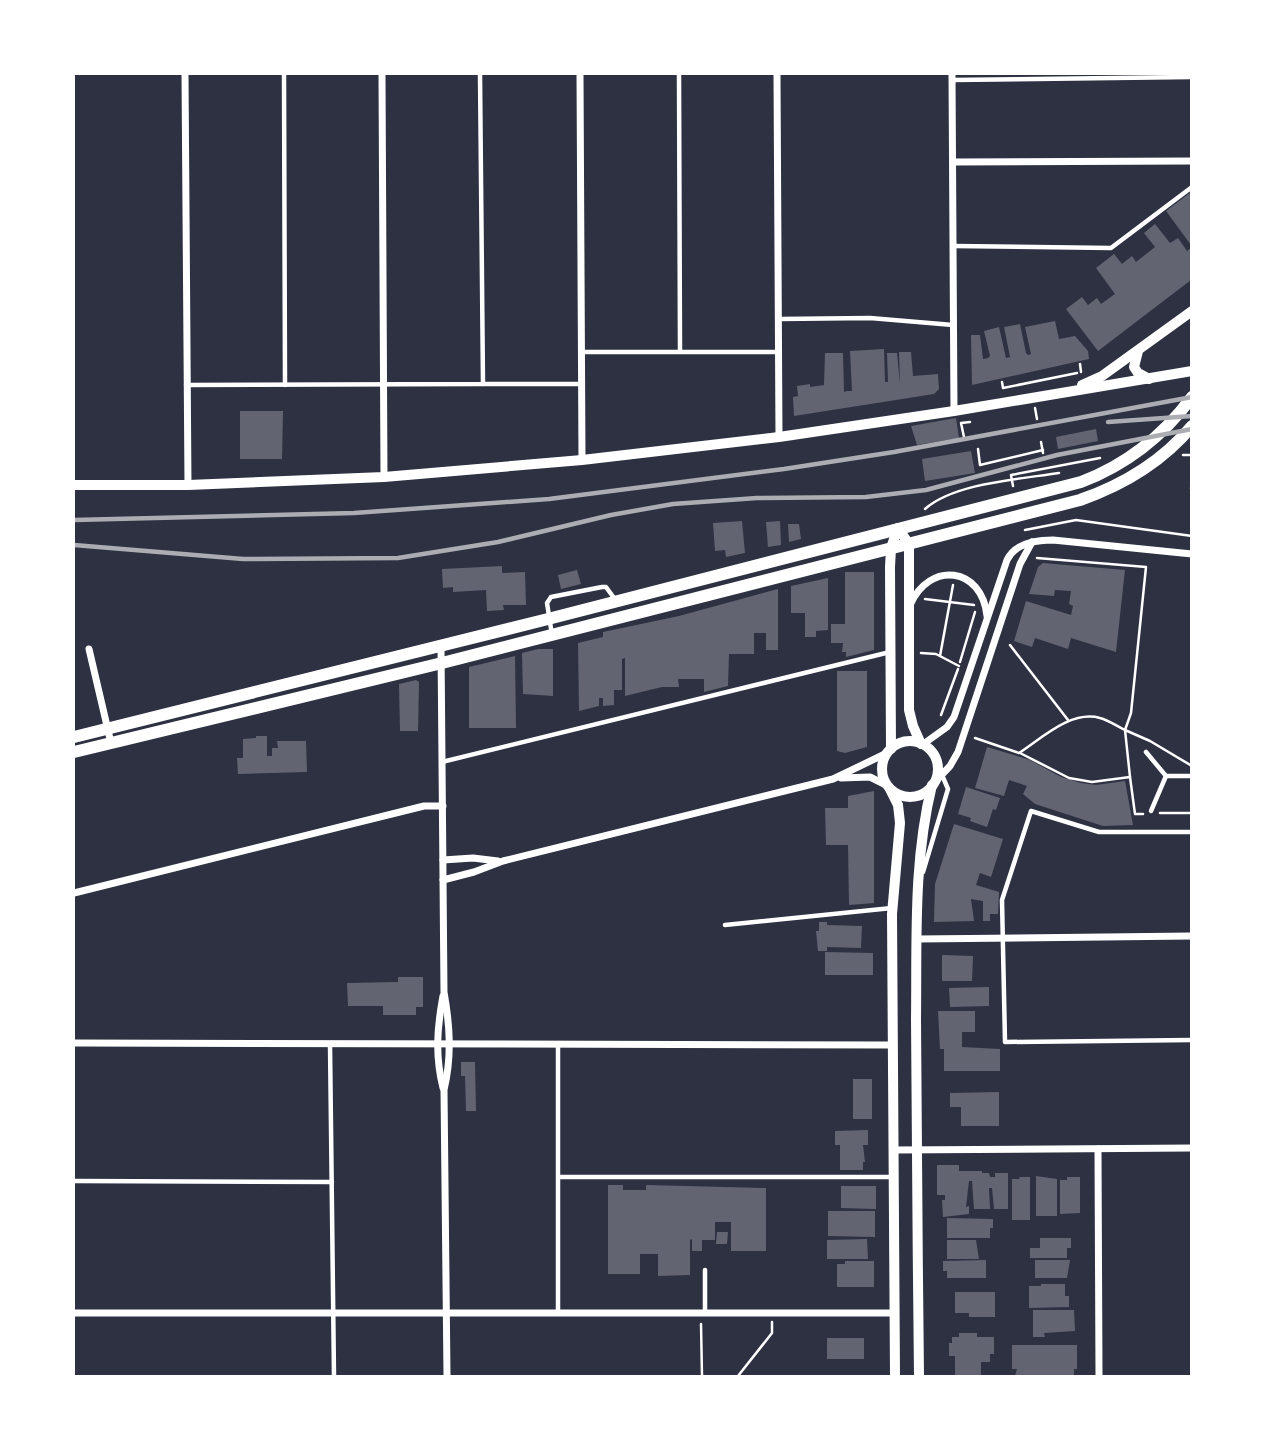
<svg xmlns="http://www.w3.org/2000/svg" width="1265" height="1450" font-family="Arial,sans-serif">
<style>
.building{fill:#626471}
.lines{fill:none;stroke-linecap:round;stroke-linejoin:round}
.path{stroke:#fff;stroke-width:2.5}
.service{stroke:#fff;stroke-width:4.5}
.minor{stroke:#fff;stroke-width:7}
.tertiary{stroke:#fff;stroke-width:10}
.primary{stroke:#fff;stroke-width:12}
.rail{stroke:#abadb3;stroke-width:4.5}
</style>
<rect width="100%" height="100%" fill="#2d3142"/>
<g class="building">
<path d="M1191,192V245L1166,211Z"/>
<path d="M1155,224L1170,243L1178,238L1187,251L1191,248V280L1098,351L1066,309L1082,297L1088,305L1097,298L1101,304L1115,294L1096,268L1114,254L1122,264L1132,256L1136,262L1155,247L1144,233Z"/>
<path d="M1055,321L1059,339L1075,336L1088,351L1089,359L972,385L971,335H980L983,359L988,358L990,356L984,331L999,327L1006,358L1010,357L1004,327L1020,324L1026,353L1028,355L1031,354L1025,327Z"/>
<path d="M884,349L885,382H888L887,353H897L900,384L899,352H911L913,376L938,374L939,389L934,394L794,416L793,397L798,396L797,386L810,384V387L824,385L825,353H843L844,392L847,391H852L850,351Z"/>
<path d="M240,411H283L282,459H240Z"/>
<path d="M956,418L959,438L917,445L911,426Z"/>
<path d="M1096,429L1098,441L1058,449L1056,437Z"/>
<path d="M971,451L975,473L925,481L922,459Z"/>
<path d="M742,521L745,553L726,557L725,550L715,551L713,523Z"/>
<path d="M780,521L781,545L768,547L766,522Z"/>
<path d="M788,524H799L801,539L789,542Z"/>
<path d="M1043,563L1125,570L1116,652L1071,638L1068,649L1035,638L1032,647L1014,641L1026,601L1071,615L1073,606L1069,604L1071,591L1055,590L1054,596L1029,594L1038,567Z"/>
<path d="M502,566V573L525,572L526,605H503L504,610L487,611L486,590L453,592V587L443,588L442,569Z"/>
<path d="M577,570L581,584L561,589L558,575Z"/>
<path d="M845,572H874V650L846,657V652H842L843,643H831V624H845Z"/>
<path d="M828,578V630L816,631V637H805V613H791V586Z"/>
<path d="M778,589V650H766V633H754V654H729L728,686L704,692V679H678L679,687H662L625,696V658L622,659V690H614V705L603,706V698H599V706L579,711L578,643L603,637V632L679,616Z"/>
<path d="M538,649H553V696L523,694L522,653Z"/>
<path d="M515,656L516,728H469V667Z"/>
<path d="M837,671H867V747L845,753L837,751Z"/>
<path d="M416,680L419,682L418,731H400L399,684Z"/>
<path d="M256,736H267V756H272V748H278L277,741H306L307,772L238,774L237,758H243V739L256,738Z"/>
<path d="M987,747L1030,760L1061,777L1081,783L1096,785L1125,781L1133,825L1103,826L1035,804L1023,794L1027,786L1009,780L1004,796L975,788Z"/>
<path d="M966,787L1000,798L996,810L993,809L987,827L970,821L971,818L958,814Z"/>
<path d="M874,791V903L849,905L848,845H826L825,808H848V796Z"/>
<path d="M954,824L1003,839L991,877L980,873L976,885L999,892L998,914H990V921H983V901L971,899L974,921L934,922L935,884Z"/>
<path d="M819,922H827V925L862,926L861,948L827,947V951H818L816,931H819Z"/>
<path d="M825,952L873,953V975H825Z"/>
<path d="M942,955L973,956L972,981H942Z"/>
<path d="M398,977H423V1007H416V1015H383V1006H348L347,983L398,982Z"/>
<path d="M989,987V1006L950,1007L949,988Z"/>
<path d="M938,1011H975V1032H962V1047L1000,1049V1071H944V1049H940Z"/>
<path d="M461,1062H475L476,1111H466L465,1076H461Z"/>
<rect x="853" y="1079" width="19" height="40"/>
<path d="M999,1092V1126H961V1107H950V1093Z"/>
<path d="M868,1130V1145H863L865,1162H863V1170H840V1145H835V1131Z"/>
<path d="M937,1165H959V1171H982V1173H989L990,1177H995V1173H1008V1209H994L992,1188H989L990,1209H974L972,1181H969L966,1207L969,1206V1214L943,1217L942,1200H945V1195H937Z"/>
<path d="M1036,1176L1057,1179V1216H1036Z"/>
<path d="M1019,1177H1030V1220H1012V1179H1020Z"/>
<path d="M1067,1177H1080V1213L1060,1214V1180H1067Z"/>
<path d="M608,1185H623V1190H646V1185L766,1188V1251H731V1222H715V1240H702V1251H692V1239L690,1240V1275L658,1276V1254H640V1274H608Z"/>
<path d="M841,1186H876V1209L841,1208Z"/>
<path d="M828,1211H875V1237L828,1236Z"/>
<path d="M947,1218L993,1219V1228H990V1238H947Z"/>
<path d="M717,1232H728L727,1244H716Z"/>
<path d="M1040,1238H1071V1248H1067V1258H1030V1248H1040Z"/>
<path d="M867,1239L868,1259H827V1240Z"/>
<path d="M947,1240H976L979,1259H947Z"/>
<path d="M986,1260V1278H947V1271H943V1261Z"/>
<path d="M1035,1260H1070L1067,1278H1035Z"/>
<path d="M845,1261H874V1287H837V1264H845Z"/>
<path d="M1041,1284H1065V1296H1069V1307L1029,1308V1286H1041Z"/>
<path d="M955,1292H995V1317H969V1313H955Z"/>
<path d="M1033,1310H1074L1075,1331L1044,1333L1045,1337H1033Z"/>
<path d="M959,1333H977V1337H994V1354H990V1362H981V1376H955V1356H949V1343H952V1337H959Z"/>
<rect x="827" y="1338" width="37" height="21"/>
<path d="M1012,1345H1077V1369H1074V1376H1015L1017,1369H1012Z"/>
</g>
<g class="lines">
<g class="path">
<path d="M1080,364L1081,372"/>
<path d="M1002,382L1003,388L1077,373"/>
<path d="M1035,408L1037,419"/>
<path d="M964,437L961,423L970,422"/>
<path d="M1041,442L1043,453"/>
<path d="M978,449L980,465L1043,450"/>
<path d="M1183,455H1192"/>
<path d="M1013,486L1011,475L1100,458"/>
<path d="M1191,488L1192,486"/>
<path d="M925,509C954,483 1021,479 1059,473"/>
<path d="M1025,530L1076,520L1192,536"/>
<path d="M925,599L974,605"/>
<path d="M1010,645L1068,720"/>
<path d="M921,653L936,654L959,666"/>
<path d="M940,656L953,585"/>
<path d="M960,662L975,612"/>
<path d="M941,715L958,669"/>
<path d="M975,738L1019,753C1042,738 1071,710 1100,718C1108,720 1117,726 1125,730L1131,713L1146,567L1037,558"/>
<path d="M1020,753L1069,778L1092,782L1130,777L1135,814H1143"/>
<path d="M1130,777L1125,730L1150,741L1192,766"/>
<path d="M1160,813H1192"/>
<path d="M701,1324L702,1376"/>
<path d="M738,1376L772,1333V1322"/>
</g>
<g class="service">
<path d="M284,74L285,385"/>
<path d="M679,74L680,351"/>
<path d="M952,80L1192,77"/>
<path d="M953,246L1111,248L1192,187"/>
<path d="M779,319L870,318L953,325"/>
<path d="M581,352H778"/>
<path d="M483,384H581"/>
<path d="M186,385L483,384L480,74"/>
<path d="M552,635L547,603L551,597L602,587H606L614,598"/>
<path d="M1146,752L1166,776H1192"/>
<path d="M442,762L890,652"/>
<path d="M1151,811L1166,776"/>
<path d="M1192,832H1099L1031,811L1002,900L1005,1042L1192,1040"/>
<path d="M923,872L948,789L936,761"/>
<path d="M725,925L892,908"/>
<path d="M330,1044L334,1376"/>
<path d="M559,1177H893"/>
<path d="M74,1181L332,1182"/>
<path d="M558,1312V1044"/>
<path d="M705,1313V1270"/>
</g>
<g class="minor">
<path d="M185,74L188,485"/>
<path d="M382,74L384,477"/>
<path d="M580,74L582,460"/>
<path d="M777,74L779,437"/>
<path d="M952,74L954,411"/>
<path d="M953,162L1192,161"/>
<path d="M910,605C930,560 982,567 987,616"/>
<path d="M441,646L444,992C450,1026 452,1056 444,1090L447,1376"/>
<path d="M89,649L111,743"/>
<path d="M922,745L947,727L954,717L1007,560C1015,543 1035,540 1053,540L1192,554"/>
<path d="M841,778L870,777L886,785"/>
<path d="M934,783L950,766L958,752L1020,564L1032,542"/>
<path d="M443,860L473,858L498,861"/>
<path d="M443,880L474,872L503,861L833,779L887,753"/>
<path d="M74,893L424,806H443"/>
<path d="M917,939L1192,936"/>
<path d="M74,1043L893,1045"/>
<path d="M443,1088C435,1056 437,1028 443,996"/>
<path d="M1098,1149L1099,1376"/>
<path d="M894,1150L1192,1148"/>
<path d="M74,1313H895"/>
</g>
<g class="tertiary">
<path d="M1138,351L1134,367L1138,373L1149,379"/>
<path d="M1082,385L1102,376L1192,311"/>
<path d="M74,485H188L384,477L582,460L779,437L954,411L1192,371"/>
<path d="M898,528L909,544V710L913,726L921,744"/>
<circle cx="910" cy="769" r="28"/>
<path d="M891,749L890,567L891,548L898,528"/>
<path d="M890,789L898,805L900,823L892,914L895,1376"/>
<path d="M919,1376C918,1257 916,1138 916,1019C917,941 913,862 932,785"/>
</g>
<g class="primary">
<path d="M74,737L548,619L1081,482C1126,465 1163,436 1192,397"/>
<path d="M74,752L442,663L1080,500C1123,485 1162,462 1192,426"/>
</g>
<g class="rail">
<path d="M1108,422L1192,416"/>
<path d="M74,520L354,513L549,499L784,469L894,452L1192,397"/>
<path d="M74,545L243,559L398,558L498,542L611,515L673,504L757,498L866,497L926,490L1057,455L1192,429"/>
</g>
</g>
<rect width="1265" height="1450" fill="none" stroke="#ffffff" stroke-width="150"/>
</svg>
